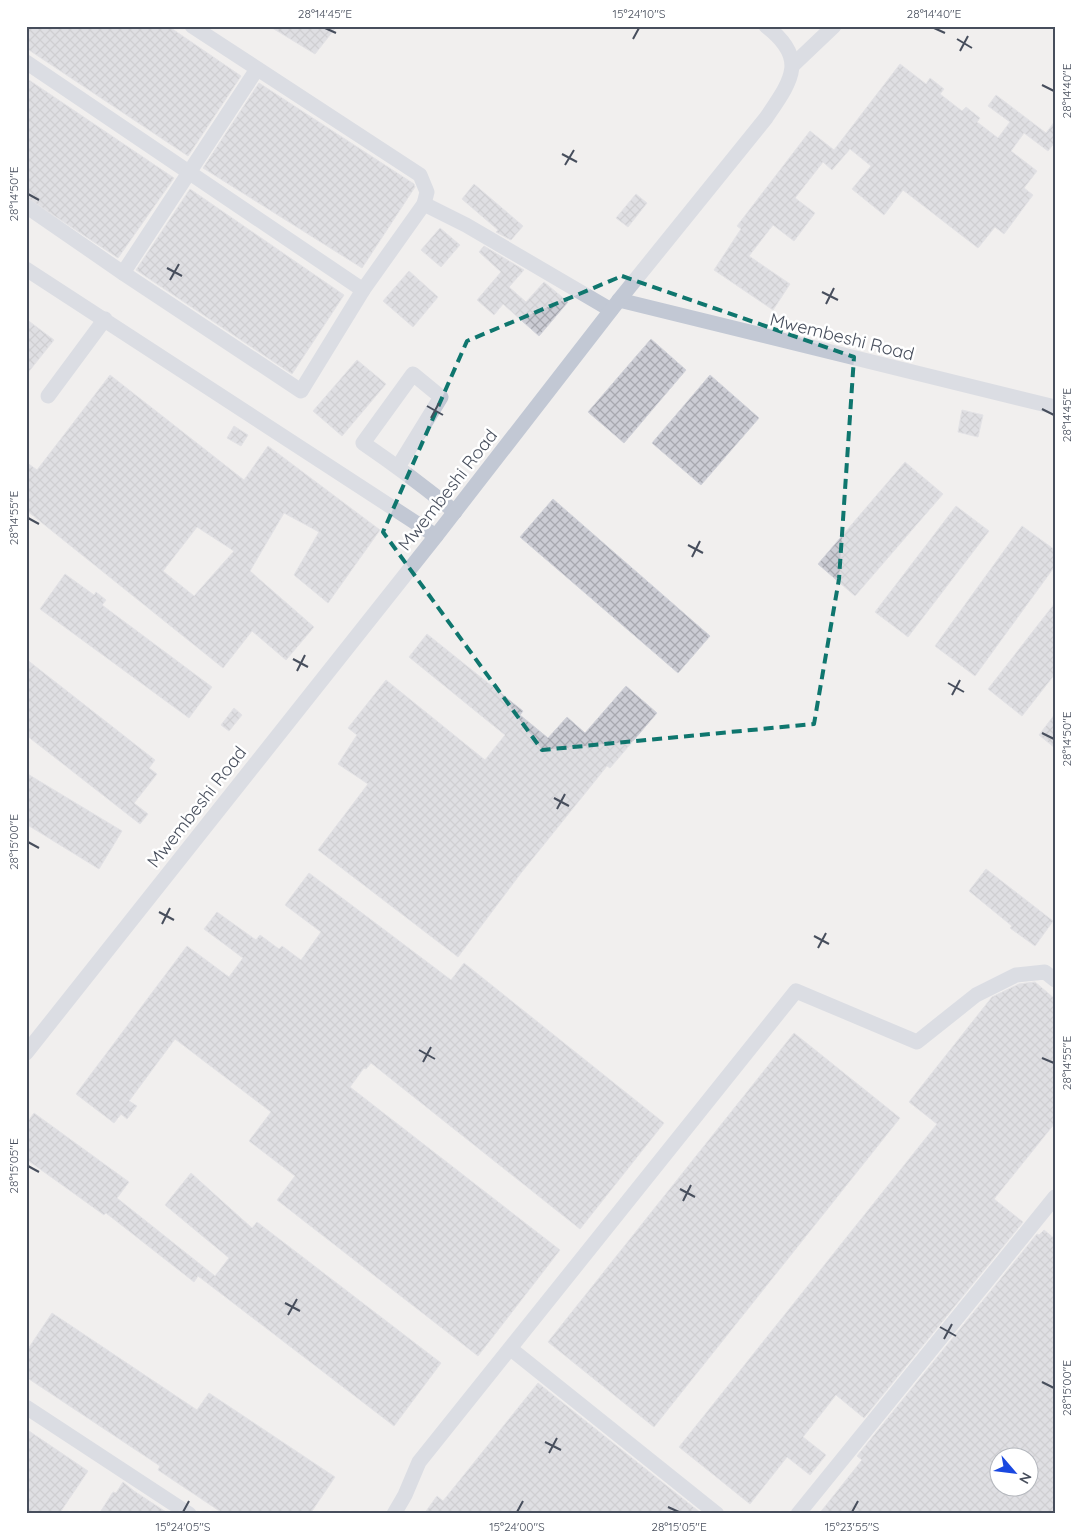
<svg xmlns="http://www.w3.org/2000/svg" width="1081" height="1540" font-family="Quicksand,sans-serif">
<style>
.building{fill:url(#building-cross-hatch);stroke:#d2d3da;fill-rule:evenodd}
.lines{fill:none;stroke-linecap:round;stroke-linejoin:round}
.minor{stroke:#c2c8d4;stroke-width:15}
.marked{fill:none;stroke:#0f766e;stroke-width:4;stroke-dasharray:10 6;stroke-linejoin:round}
.ticks{fill:none;stroke:#474e5c;stroke-width:2}
.labels{text-anchor:middle;stroke-width:5;stroke-linejoin:round;paint-order:stroke}
.street-label{font-size:18px;fill:#474e5c;stroke:#fff}
.neatline{fill:none;stroke:#474e5c;stroke-width:2}
.ticks-label{font-size:12px;text-anchor:middle;fill:#474e5c}
</style>
<defs>
<pattern id="building-cross-hatch" width="8" height="8" patternUnits="userSpaceOnUse" patternTransform="scale(1.25)"><rect width="8" height="8" fill="#cbccd4"/><path d="M0 0l8 8M0 8l8-8" fill="none" stroke="#a7a8af"/></pattern>
</defs>
<rect width="100%" height="100%" fill="#f1efee"/>
<g class="building">
<path d="M26,26H168L241,76L188,156L26,48Z"/>
<path d="M269,26H337L315,54Z"/>
<path d="M900,64L926,84L930,78L944,89L940,94L962,111L966,107L980,118L977,122L998,138L1010,122L988,106L996,95L1046,133L1055,121V142L1048,151L1024,133L1011,151L1037,171L1024,188L1033,195L1004,234L995,227L978,248L903,190L884,215L852,189L871,166L850,149L832,170L823,162L795,198L815,213L794,241L773,225L749,256L790,284L773,310L714,270L741,229L737,226L810,131L834,150Z"/>
<path d="M26,78L174,178L118,258L26,197Z"/>
<path d="M259,83L414,184L415,187L362,268L203,168Z"/>
<path d="M474,184L523,226L511,240L496,232L498,230L462,199Z"/>
<path d="M190,189L344,295L292,374L136,270Z"/>
<path d="M636,194L647,203L628,227L616,218Z"/>
<path d="M440,228L460,245L441,267L421,250Z"/>
<path d="M484,246L524,270L509,287L526,302L544,282L568,302L539,336L503,304L494,315L477,300L501,272L479,252Z"/>
<path d="M409,271L438,297L413,327L383,301Z"/>
<path d="M26,319L54,340L26,375Z"/>
<path d="M651,339L686,370L624,443L588,412Z"/>
<path d="M357,360L386,384L342,436L313,411Z"/>
<path d="M110,375L244,480L268,446L380,530L328,603L294,575L319,532L284,513L250,571L314,627L286,660L252,631L223,668L26,510V462L37,470ZM197,527L234,551L194,596L163,571Z"/>
<path d="M710,375L759,418L701,485L652,443Z"/>
<path d="M962,410L983,415L978,437L958,432Z"/>
<path d="M234,426L248,435L241,446L227,438Z"/>
<path d="M905,462L943,494L855,596L818,564Z"/>
<path d="M553,499L710,636L678,673L520,537Z"/>
<path d="M956,506L989,531L908,637L875,612Z"/>
<path d="M1022,526L1055,550V566L975,676L935,646Z"/>
<path d="M65,574L94,595L96,592L106,600L102,605L212,687L189,718L40,609Z"/>
<path d="M1055,603V674L1022,716L988,689Z"/>
<path d="M427,634L523,711L520,715L548,738L567,717L585,733L626,686L657,713L610,768L607,766L521,873L458,957L318,850L368,784L338,764L357,735L348,728L386,680L485,760L505,735L409,657Z"/>
<path d="M26,659L155,760L149,768L157,774L134,803L148,814L140,824L26,735Z"/>
<path d="M234,708L242,715L229,731L221,725Z"/>
<path d="M1055,714V748L1039,735Z"/>
<path d="M26,773L122,831L99,869L26,824Z"/>
<path d="M986,869L1053,921L1035,946L1010,928L1012,926L969,891Z"/>
<path d="M309,873L451,980L464,963L664,1123L580,1229L371,1063L366,1069L364,1068L350,1087L560,1250L478,1356L277,1200L295,1176L249,1141L271,1112L175,1039L129,1101L137,1106L127,1119L121,1114L114,1123L76,1094L187,946L229,977L243,958L204,929L217,912L256,940L260,935L279,949L282,946L301,960L321,932L285,905Z"/>
<path d="M1035,982L1055,999V1123L994,1199L1023,1222L864,1418L836,1395L803,1437L826,1455L810,1475L787,1457L750,1504L679,1447L937,1124L909,1102L992,997L1019,984Z"/>
<path d="M794,1033L900,1118L654,1427L548,1342Z"/>
<path d="M34,1113L129,1182L117,1198L215,1276L229,1258L165,1205L191,1173L252,1228L257,1222L441,1363L394,1426L198,1276L194,1282L106,1213L104,1215L26,1159V1124Z"/>
<path d="M1044,1230L1055,1239V1514H819L862,1460L857,1456L1037,1234L1039,1235ZM998,1458H1028V1488H998Z"/>
<path d="M52,1313L197,1410L209,1393L335,1477L310,1514H224L158,1470L160,1466L26,1377V1352Z"/>
<path d="M538,1383L702,1514H424L437,1496L443,1501Z"/>
<path d="M26,1429L88,1471L59,1514H26Z"/>
<path d="M123,1482L134,1491L169,1514H99L113,1492L116,1493Z"/>
</g>
<g class="lines">
<g class="minor">
<path d="M192,26L420,175L427,192L424,204"/>
<path d="M26,62L363,290"/>
<path d="M793,65L834,26"/>
<path d="M26,206L123,273L301,391L363,290L424,204L466,225L611,310"/>
<path d="M26,269L436,536"/>
<path d="M123,273L257,69"/>
<path d="M619,300L1055,407"/>
<path d="M48,396L105,319"/>
<path d="M398,467L441,397L413,374L363,443C395,465 425,487 455,512"/>
<path d="M26,1053L436,536L619,300L766,118C791,81 809,59 766,26"/>
<path d="M511,1349L717,1514"/>
<path d="M26,1407L189,1514"/>
<path d="M394,1514L405,1495L419,1462L796,991L917,1042L976,995L1016,975L1045,972L1055,980"/>
<path d="M798,1514L1055,1197"/>
</g>
</g>
<path d="M0 0H1081V1540H0ZM622,276L854,357L839,579L814,724L542,750L383,532L467,341Z" fill="#f1efee" fill-opacity=".55" fill-rule="evenodd"/>
<path class="marked" d="M622,276L854,357L839,579L814,724L542,750L383,532L467,341Z"/>
<path class="ticks" d="M325,28L336,33M934,28L945,33M633,39L639,28M957,39L972,48M960,51L968,36M1042,85L1054,91M562,154L577,162M565,165L574,150M28,194L39,200M167,268L182,276M170,280L179,264M822,292L838,300M826,304L834,288M427,406L443,415M1042,409L1054,415M431,418L439,403M28,518L39,524M688,545L703,553M692,557L700,541M293,659L308,667M297,671L305,655M948,683L964,692M952,695L960,680M1042,733L1054,739M554,798L569,806M557,809L565,794M28,842L39,848M159,912L174,920M162,924L170,908M814,936L829,944M818,948L826,933M419,1050L435,1059M1042,1058L1054,1063M423,1062L431,1047M28,1166L39,1172M680,1189L695,1197M683,1201L691,1185M285,1303L300,1311M288,1315L297,1299M940,1327L956,1336M944,1339L952,1324M1042,1382L1054,1388M545,1442L561,1450M549,1453L557,1438M668,1507L679,1512M183,1512L189,1501M517,1512L523,1501M852,1512L858,1501"/>
<g class="labels">
<g class="street-label">
<text transform="translate(842 337) rotate(14)" y="6">Mwembeshi Road</text>
<text transform="translate(448 490) rotate(-52)" y="6">Mwembeshi Road</text>
<text transform="translate(197 807) rotate(-52)" y="6">Mwembeshi Road</text>
</g>
</g>
<rect width="1081" height="1540" fill="none" stroke="#ffffff" stroke-width="55"/>
<g transform="translate(1014 1472) rotate(118)"><circle r="24" fill="#ffffff" stroke="#b5b8be"/>
<path d="M0-4L9 19L0 12L-9 19Z" fill="#1a48e0"/>
<text y="-8" font-size="14" font-weight="bold" text-anchor="middle" fill="#474e5c">N</text>
</g>
<rect x="28" y="28" width="1026" height="1484" class="neatline"/>
<g class="ticks-label">
<text x="325" y="18">28°14'45"E</text>
<text x="639" y="18">15°24'10"S</text>
<text x="934" y="18">28°14'40"E</text>
<text transform="translate(1067 91) rotate(-90)" y="4">28°14'40"E</text>
<text transform="translate(14 194) rotate(-90)" y="4">28°14'50"E</text>
<text transform="translate(1067 415) rotate(-90)" y="4">28°14'45"E</text>
<text transform="translate(14 518) rotate(-90)" y="4">28°14'55"E</text>
<text transform="translate(1067 739) rotate(-90)" y="4">28°14'50"E</text>
<text transform="translate(14 842) rotate(-90)" y="4">28°15'00"E</text>
<text transform="translate(1067 1063) rotate(-90)" y="4">28°14'55"E</text>
<text transform="translate(14 1166) rotate(-90)" y="4">28°15'05"E</text>
<text transform="translate(1067 1388) rotate(-90)" y="4">28°15'00"E</text>
<text x="183" y="1531">15°24'05"S</text>
<text x="517" y="1531">15°24'00"S</text>
<text x="679" y="1531">28°15'05"E</text>
<text x="852" y="1531">15°23'55"S</text>
</g>
</svg>
